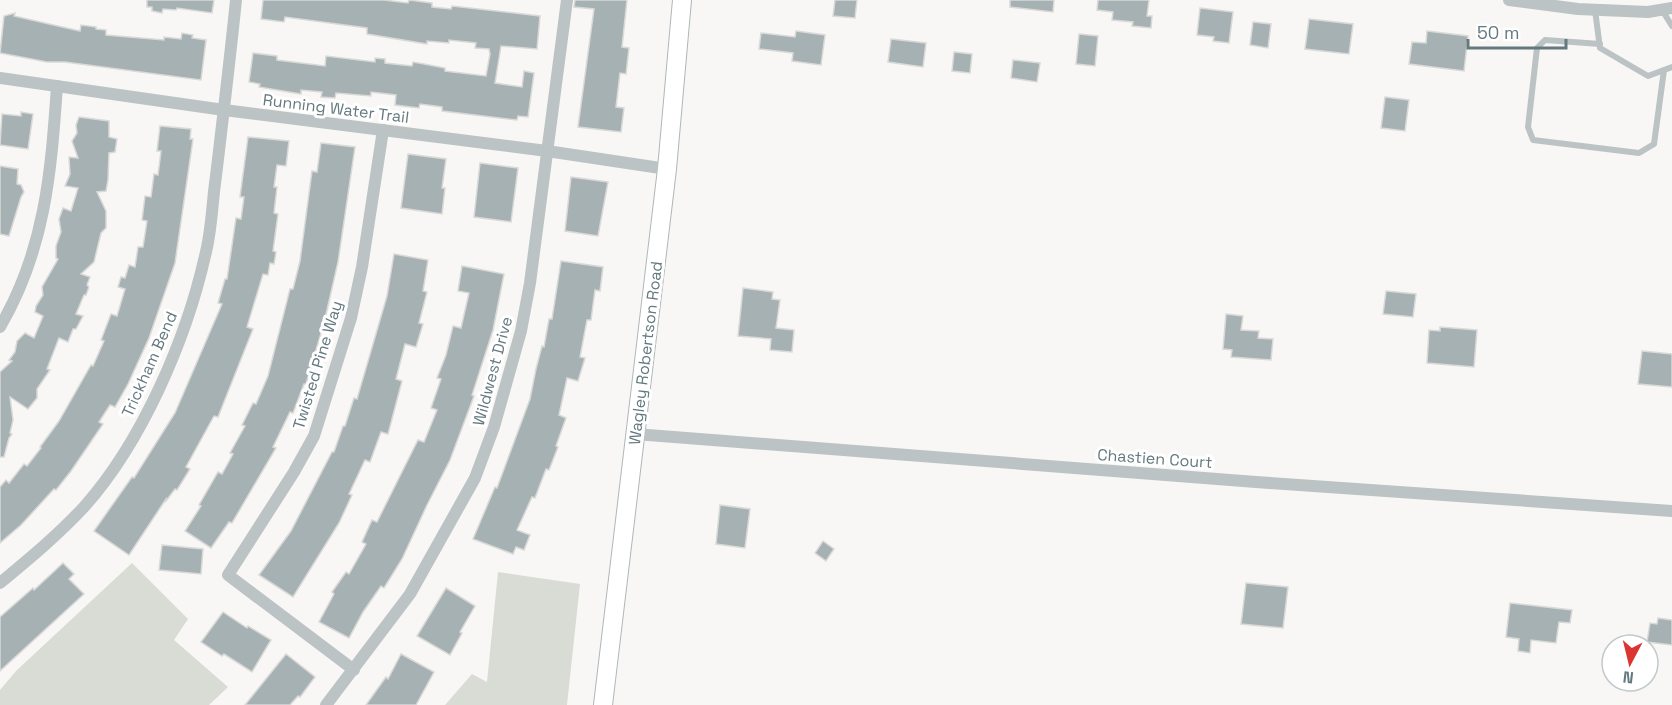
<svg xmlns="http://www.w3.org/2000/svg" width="1672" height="705" font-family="'Space Grotesk',sans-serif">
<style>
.green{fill:#d9dcd4}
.building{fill:#a6b1b4;stroke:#d9d9d7;stroke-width:1.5}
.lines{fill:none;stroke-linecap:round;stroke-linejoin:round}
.secondary-casing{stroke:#afb7b9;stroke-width:20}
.lane{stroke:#bcc3c4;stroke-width:6}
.street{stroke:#bcc3c4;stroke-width:12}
.secondary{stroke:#fff;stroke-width:18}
.labels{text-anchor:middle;stroke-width:6;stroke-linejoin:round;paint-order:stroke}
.street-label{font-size:16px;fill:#64797e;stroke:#fff}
</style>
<rect width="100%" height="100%" fill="#f8f7f5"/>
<g class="green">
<path d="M132,563L188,619L174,640L228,687L209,705H0V690L16,671Z"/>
<path d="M498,572L580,584L567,705H445L472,674L487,682Z"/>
</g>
<g class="building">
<path d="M147,0H214L212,13L177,8L176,10L163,9L162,13L152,11V7H147Z"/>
<path d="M263,0H384L408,3L409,0L432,3V7L451,9L452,6L540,16L537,49L501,46L495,83L522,87L524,71L534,73L528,117L518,116L517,120L442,111V107L420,104L419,108L395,105L396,95L371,92V96L336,93L335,98L321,97L322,92L301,90V94L259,87L260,84L249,82L253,53L277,56V60L325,66L326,56L375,62V58L385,59V63L412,66L413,62L424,64L445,68V71L486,76L490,54L489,49L475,48L476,43L449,40V43L427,41V44L367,34V28L285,17L284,22L261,19Z"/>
<path d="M575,0H627L622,47L629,48L626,74L620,73L616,107L624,108L621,132L578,127L594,9L574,7Z"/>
<path d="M835,0H857L855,18L833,16Z"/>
<path d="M1010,0H1054L1053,12L1010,7Z"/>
<path d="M1098,0H1149L1147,16H1152L1151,28L1132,26L1133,22L1112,20L1113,12L1097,10Z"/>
<path d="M1200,8L1233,12L1229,43L1213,41L1214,37L1197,35Z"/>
<path d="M15,13L14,16L80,31L81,25L96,27V29L106,30V35L164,40V37L181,39L182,33L193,35L192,38L206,40L201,80L65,62H47L0,53L4,16Z"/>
<path d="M1309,19L1353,24L1349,54L1305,49Z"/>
<path d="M1253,22L1271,24L1268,48L1250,45Z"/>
<path d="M796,31L825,35L821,65L792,61L793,53L759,49L761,33L795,37Z"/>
<path d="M1427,31L1468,36L1464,71L1409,64L1412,42L1426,43Z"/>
<path d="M1079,34L1098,36L1095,66L1076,64Z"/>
<path d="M891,39L926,43L923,67L888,62Z"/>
<path d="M954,52L972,54L970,73L952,71Z"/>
<path d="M1013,60L1040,63L1037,82L1011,78Z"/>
<path d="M1385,97L1409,100L1405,131L1381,128Z"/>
<path d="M21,112L33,114L28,149L0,145L2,114L21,116Z"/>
<path d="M79,117L109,121V137L117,139L115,152L109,153L108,180L106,191L97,192L106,211V228L101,233L94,262L81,274L90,277L87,285L89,287L86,295H84L76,314L83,316L76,329H73L68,342L59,338L47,369L50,370L37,389V398L28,409L10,397L13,420L10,433L12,434L9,438L4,457H0V372L12,361L9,360L15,352L17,341L25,333L34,338L43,316L35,312L36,306L43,295L42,287L58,259L56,258V246L61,232L59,219L63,208L71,211L78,188L65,186L70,174L69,157L78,158L72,141L77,133L76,125Z"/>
<path d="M160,126L191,129L190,139H193L175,263L149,338L128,384L115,407L110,405L99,422L103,424L71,471L56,490L54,489L21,525L0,543V487L6,480L9,483L24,464L27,466L41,448L40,447L59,421L91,365L93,366L104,341L101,340L111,314L117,316L125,289L118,287L121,277L125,278L129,265L135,267L138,247H143L147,221L142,220L145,196L151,197L154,174L158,175L161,151H157Z"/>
<path d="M248,137L289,141L286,166L277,165L274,187H277L274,213L278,214L273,251L276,252L274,264L270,263L268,275L263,274L247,327L253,329L218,417L214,416L186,467L190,469L177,490L175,489L166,501V499L129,555L94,531L132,477L134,478L175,413L222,304L218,303L225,279H227L236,218L241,219L244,197H240Z"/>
<path d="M321,143L355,147L338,262L324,323L306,384H304L293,413L290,412L273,447L276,448L232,523L229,522L211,548L185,531L201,506L199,505L218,472L222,474L233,454L230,453L245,426L242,425L253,403L256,404L268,376L290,289H293L300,261L312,171L317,172Z"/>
<path d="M408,154L446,159L442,188H445L442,214L401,208Z"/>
<path d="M480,163L518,168L511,222L474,217Z"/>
<path d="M0,166L18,169L17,184L21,185L24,192L21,197L9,236L0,234Z"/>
<path d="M571,177L608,182L598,236L565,231Z"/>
<path d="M394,254L428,260L423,291L427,292L419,323L423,324L416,347L405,344L396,379L402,381L388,434L381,432L370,462L365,460L349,494L352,495L339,523L293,597L259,575L291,531L332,452H334L343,426H345L354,398L357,399L387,296Z"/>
<path d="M561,261L603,267L600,291L595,290L591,320H587L580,357L585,358L578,381L567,378L559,415L566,418L556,446L558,447L549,470L546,469L535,498L532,497L517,530L530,535L524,550L516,547L513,554L473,539L495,487L497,488L530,399L536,369L542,346L544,347L549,319H552Z"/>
<path d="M462,266L504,274L493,330L472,395L474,396L450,460L427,505L402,559L384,588L381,586L363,612L349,638L319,622L334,594L332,592L346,572L349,574L366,544L362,542L372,520L377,522L418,440L424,442L437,410L431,408L441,379L437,378L446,355L453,326L461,328L469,293L458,291Z"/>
<path d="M743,288L773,292L772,299L780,300L776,328L794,330L792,352L770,350L771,339L738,336Z"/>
<path d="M1386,291L1416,294L1413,317L1383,314Z"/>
<path d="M1226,314L1243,316L1241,330L1259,331L1258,338L1273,339L1271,360L1231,357L1232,350L1223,349Z"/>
<path d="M1440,327L1477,330L1474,367L1427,363L1429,330L1440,331Z"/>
<path d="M1642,351L1672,354V387L1638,384Z"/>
<path d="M720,505L750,509L745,548L716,544Z"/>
<path d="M823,541L834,549L826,561L815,553Z"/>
<path d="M162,545L203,549L201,574L159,570Z"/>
<path d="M63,563L74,574L69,579L84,594L0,671V617L33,588L34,590Z"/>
<path d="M1246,583L1288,587L1283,628L1241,624Z"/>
<path d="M446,588L475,606L460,632L462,633L450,655L417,636Z"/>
<path d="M1510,603L1572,610L1570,623L1559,622L1556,643L1531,640L1530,653L1518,651L1519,639L1506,637Z"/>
<path d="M223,612L247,628L248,626L271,640L252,672L224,654L222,656L201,642Z"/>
<path d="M1658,618L1672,620V645L1647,642L1650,623L1657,624Z"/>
<path d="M286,654L315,677L300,697L298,696L290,705H245Z"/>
<path d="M401,654L434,672L416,705H366L386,677L388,679Z"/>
</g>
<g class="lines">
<defs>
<path id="secondary" d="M603,705L667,169L682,0"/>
</defs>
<use href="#secondary" class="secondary-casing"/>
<g class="lane">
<path d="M1595,10L1600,48L1648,76L1672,67"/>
<path d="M1662,10L1672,26"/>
<path d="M1600,44L1545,40L1537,48L1528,127L1533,140L1639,153L1654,144L1664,70"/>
</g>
<g class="street">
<path d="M1509,0L1578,9L1648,12L1672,8"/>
<path d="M0,78L224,110L547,151L667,169"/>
<path d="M0,327C45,250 51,173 57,86"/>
<path d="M635,434L1256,482L1672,511"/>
<path d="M0,583C29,559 58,535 84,507C142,442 186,340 205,256C212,230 212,202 216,176C223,117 230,59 236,0"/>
<path d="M354,670L228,575L294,472L314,436L351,318L362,267L383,130"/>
<path d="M326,705L410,594L475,478L494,427L521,331L530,283L567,0"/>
</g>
<use href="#secondary" class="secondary"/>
</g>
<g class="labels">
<g class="street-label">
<text transform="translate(336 108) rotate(7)" y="6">Running Water Trail</text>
<text transform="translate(645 353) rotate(-83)" y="6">Wagley Robertson Road</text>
<text transform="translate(149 364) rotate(-66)" y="6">Trickham Bend</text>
<text transform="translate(317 365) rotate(-73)" y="6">Twisted Pine Way</text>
<text transform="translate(492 371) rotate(-75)" y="6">Wildwest Drive</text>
<text transform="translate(1155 458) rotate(4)" y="6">Chastien Court</text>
</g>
</g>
<g transform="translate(1630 663) rotate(187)"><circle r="28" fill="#ffffff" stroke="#c1c9cb" stroke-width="1.5"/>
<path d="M0-4.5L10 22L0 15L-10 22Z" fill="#db3532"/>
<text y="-9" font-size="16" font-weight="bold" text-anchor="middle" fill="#64797e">N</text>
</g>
<path d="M1468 39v9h98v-9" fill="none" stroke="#64797e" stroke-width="3"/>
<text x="1477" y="39" font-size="18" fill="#64797e" stroke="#ffffff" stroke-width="4.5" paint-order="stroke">50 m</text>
</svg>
